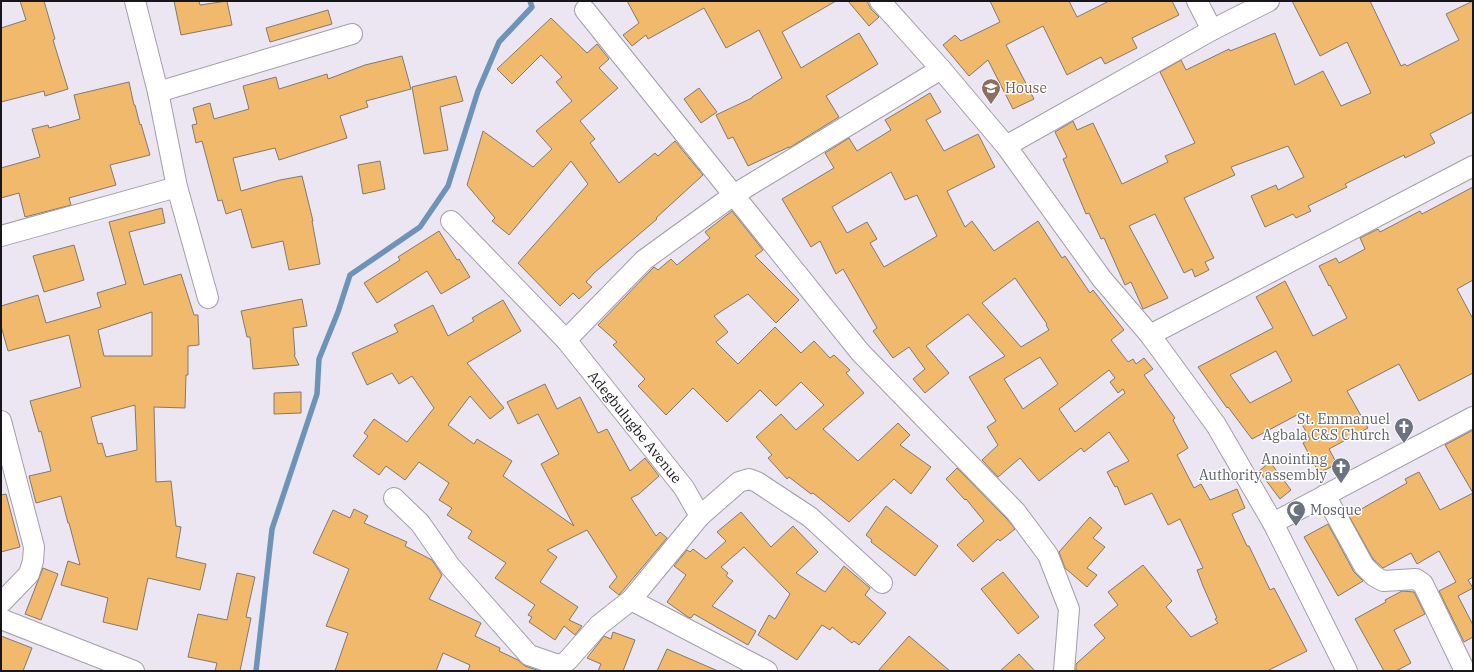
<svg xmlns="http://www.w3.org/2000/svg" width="1474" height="672" font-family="'IBM Plex Serif',serif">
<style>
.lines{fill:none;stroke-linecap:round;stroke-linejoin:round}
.stream{stroke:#6d94b8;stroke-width:5.5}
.building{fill:#f1b96c;stroke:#82796f;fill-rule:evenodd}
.minor-casing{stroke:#a39eaa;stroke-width:22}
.minor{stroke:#fff;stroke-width:20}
.labels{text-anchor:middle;stroke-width:3;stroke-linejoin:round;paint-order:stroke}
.education-label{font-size:14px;fill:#785e54;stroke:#fff;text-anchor:start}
.worship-label{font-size:14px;fill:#5b616d;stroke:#fff;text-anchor:end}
.street-label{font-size:14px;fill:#18161b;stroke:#fff}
</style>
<rect width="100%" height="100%" fill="#ece6f3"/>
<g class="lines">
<path class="stream" d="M256,671L272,529L317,394L319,359L338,312L350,275L420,227L448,186L478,91L499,42L532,7L530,1"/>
</g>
<g class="building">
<path d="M20,1H44L55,39L53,40L68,89L45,96L44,91L1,102V28L26,20Z"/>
<path d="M174,1H199L200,5L227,1L232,25L181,35Z"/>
<path d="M627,1H836L782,32L801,68L859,33L878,64L826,96L839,117L789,148V147L748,166L733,137L728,139L716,115L752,98V97L782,78L759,30L726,48L704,8L648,39L646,35L632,46L623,35L639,23Z"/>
<path d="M848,1H867L871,9L879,17L869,26Z"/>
<path d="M990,1H1069L1077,17L1109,1H1172L1179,15L1132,38L1137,48L1105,64L1101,57L1067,75L1043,26L1006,45L1034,99L1013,109L988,60L969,76L943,45L955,35L961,41L1000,22Z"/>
<path d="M1292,1H1370L1401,66L1405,64L1407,66L1459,40L1446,14L1473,1V112L1430,134L1435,143L1405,158L1404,155L1345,184L1347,187L1308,206L1311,211L1296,218L1293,214L1265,227L1251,196L1276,185L1278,190L1304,177L1288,146L1231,167L1235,175L1184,198L1214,258L1205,262L1209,270L1195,277L1192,269L1184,273L1155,214L1129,226L1168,298L1143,309L1131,282L1125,285L1104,238L1101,239L1089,213L1086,214L1063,159L1067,157L1055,132L1073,121L1077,130L1093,123L1122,184L1168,162L1165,156L1195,143L1160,72L1181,60L1186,70L1229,49L1230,51L1275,33L1295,85L1323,71L1341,106L1371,93L1347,42L1320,56Z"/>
<path d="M328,10L332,24L270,42L266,28Z"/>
<path d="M551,18L587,53L597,44L609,59L599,68L618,88L580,121L595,139L590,143L619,183L655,153L658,156L675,141L703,175L656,218L657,219L594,273L586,282L592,287L579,299L573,293L560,306L518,263L588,184L571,161L509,235L492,221L495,218L467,185L483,131L533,167L552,149L536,131L572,101L556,82L562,77L541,55L512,84L497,69Z"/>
<path d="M402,56L411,89L366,101L368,107L340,116L347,138L279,160L275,148L233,158L241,191L280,180L302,176L313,221H312L320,264L289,270L283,241L252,248L241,209L226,214L222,200L218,201L202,141L196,143L192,125L197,124L193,108L210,103L214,119L249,109L243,86L276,77L279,89L327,74L328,79L365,65Z"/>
<path d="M456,76L463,101L440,107L448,150L424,154L412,87Z"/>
<path d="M129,82L134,105H135L140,125L141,124L150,155L110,165L116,185L69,198L71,205L25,217L19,193L1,198V168L40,157L32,129L48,125L49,128L80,119L74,95Z"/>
<path d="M699,88L717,112L701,123L684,99Z"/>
<path d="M930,93L941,112L926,120L944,151L978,134L995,167L947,191L965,227L972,221L994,251L1038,221L1062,258L1065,256L1090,293L1093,290L1124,330L1111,340L1128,362L1133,359L1136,364L1144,358L1153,369L1144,375L1175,418L1173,420L1188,448L1177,455L1194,488L1201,484L1210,500L1237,489L1245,508L1232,514L1247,546H1249L1270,590L1274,588L1307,651L1267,671H1076V664L1105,638L1094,625L1118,605L1108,592L1143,565L1172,601L1166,607L1191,637L1218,623L1215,619L1217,618L1203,586L1197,570L1203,568L1180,519L1168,525L1152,493L1125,505L1117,486L1115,487L1107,472L1129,461L1109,432L1084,452L1081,448L1039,481L1020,458L998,477L982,460L998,445L987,427L996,421L969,377L1005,356L968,314L926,346L949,373L925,393L913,379L925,369L909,347L893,358L873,331L877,328L843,269L836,274L820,241L811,247L782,199L834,168L825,153L849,138L857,151L891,130L885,120ZM891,172L905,200L917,195L937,236L884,267L870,243L877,239L867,222L847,233L832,207ZM1015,278L1047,324L1046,325L1049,330L1021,347L982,303ZM1040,357L1058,384L1023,409L1004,379ZM1109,370L1115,378L1110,382L1118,393L1123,389L1125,393L1075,432L1059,409Z"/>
<path d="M380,161L385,189L363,194L358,165Z"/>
<path d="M1473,187V280L1457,289L1473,319V373L1419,401L1399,364L1347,391L1368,428L1329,449L1337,464L1319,473L1303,443L1310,439L1297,415L1252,439L1228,407L1227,408L1198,367L1273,328L1256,297L1285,281L1313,336L1347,318L1330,285L1329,286L1319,266L1336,258L1339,263L1365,249L1360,238L1378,229L1380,232L1420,211L1422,214ZM1276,351L1292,381L1250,403L1230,375Z"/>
<path d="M162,208L165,223L129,232L144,285L181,274L194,315H198L199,345L188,346V375H186L185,408L154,407L156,482L171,481L176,526L181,527L176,557L206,564L200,590L148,578L137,630L103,622L108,598L61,585L68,561L80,565L69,523H68L61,496L36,503L29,476L51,471L41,431L39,432L30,401L81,387L69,335L8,351L1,326V306L38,295L46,323L101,307L97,293L126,284L109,222ZM152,312V356H104L98,330ZM135,405L137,450L106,457L102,443L98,444L91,417Z"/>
<path d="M732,211L763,250L755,256L799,300L776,323L748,294L714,316L728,332L716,342L738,364L775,327L801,353L814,341L830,358L834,355L850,370L846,373L864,393L823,429L858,461L898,423L910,435L900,445L931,467L911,494L894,479L849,522L813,493L811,494L789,477L787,479L768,458L772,455L756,437L781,414L796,430L824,405L801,382L776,406L760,390L727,422L693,388L666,415L638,386L645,379L613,345L617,342L598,325L652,269L654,267L658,270L671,259L677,265L710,238L705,232Z"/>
<path d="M439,231L457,260L459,259L470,277L441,294L427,271L377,303L364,283L400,260L398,257Z"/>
<path d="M74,245L84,280L44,292L33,256Z"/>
<path d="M302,299L307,326L293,328L295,355H294L299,365L253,369L250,337H247L241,311Z"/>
<path d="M503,300L521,331L467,363L504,408L490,419L470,396L448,425L474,444L477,439L512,461L503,476L574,526L541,464L559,454L538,414L518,424L507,402L545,384L557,409L580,397L598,433L607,429L630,471L645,458L659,476L639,494L631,498L656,536L660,532L667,538L619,595L609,587L617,577L587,530L547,550L557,557L540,582L578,607L569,620L582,626L575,635L564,626L555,640L529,622L532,617L528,615L535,605L495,578L506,563L468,538L472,531L447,515L452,508L439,500L449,483L419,462L405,480L386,466L379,475L353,456L368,436L364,433L374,419L407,442L434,408L412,376L399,384L392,373L367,385L352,353L398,332L394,325L433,305L448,336L474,321L472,318Z"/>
<path d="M301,392V413L274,414V393Z"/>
<path d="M1473,430V577L1468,580L1473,588L1458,596L1473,625V637L1464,642L1439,591L1456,582L1439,551L1417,564L1411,553L1383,568L1373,559L1349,516L1407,483L1405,479L1419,472L1440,510L1473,493L1445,445Z"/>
<path d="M1270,462L1291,490L1280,499L1259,471Z"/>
<path d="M957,468L1007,519L1015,529L1000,541L998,539L973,562L957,545L984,521L966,499L965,500L946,479Z"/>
<path d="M6,494L20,547L1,552V495Z"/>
<path d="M886,506L938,546L915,576L871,542L872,540L866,535Z"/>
<path d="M354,509L368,516L364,523L407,542L405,546L432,560L442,575L429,599L481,623L475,636L500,648L499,651L518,660L525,666L540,671H468L470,665L443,653L436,671H335L348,633L326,626L349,569L313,553L333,510L350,518Z"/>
<path d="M741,512L771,547L793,526L818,552L796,573L825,592L844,566L870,588L865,595L886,613L859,645L854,641L852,643L832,627L830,630L822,625L797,660L758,635L769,615L775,619L790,594L744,547L721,567L728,573L726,576L733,581L712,606L756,631L748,645L694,614L691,618L688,617L667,602L686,575L674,566L687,550L690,552L693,549L706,559L726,541L717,532Z"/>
<path d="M1090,517L1102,528L1093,538L1105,547L1087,568L1097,575L1087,587L1065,568L1059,552Z"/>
<path d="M1328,524L1354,572L1363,581L1338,596L1304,537Z"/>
<path d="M43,568L58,574L41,620L25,614Z"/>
<path d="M1003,572L1039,617L1018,634L981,589Z"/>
<path d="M237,573L255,577L246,617L251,618L240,671H215L217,663L188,657L198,614L227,620Z"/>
<path d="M1402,591L1414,592L1425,614L1394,630L1411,663L1396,671H1384L1355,619L1386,602L1385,600Z"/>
<path d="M613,632L635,640L623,671H598L601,664L587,658L604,636L611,639Z"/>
<path d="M1,636L32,648L23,671H1Z"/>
<path d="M909,636L950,671H878Z"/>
<path d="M667,649L718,671H657Z"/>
<path d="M1019,654L1035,671H1000Z"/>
</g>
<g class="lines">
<defs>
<g id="minor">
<path d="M135,1L158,92L177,187L208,298"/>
<path d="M880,1L941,69L1006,146L1102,279L1150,335L1216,425L1273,523L1347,671"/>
<path d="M1197,1L1212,30"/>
<path d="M585,10L860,352L1016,512L1048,555L1069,609L1064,671"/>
<path d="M158,92L352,34"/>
<path d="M1006,146L1212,30L1269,1"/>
<path d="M451,221L566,340L684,488L700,516"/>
<path d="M1,236L177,187"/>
<path d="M1150,335L1473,166"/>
<path d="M566,340L644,260L735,194L941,69"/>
<path d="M1,421L34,547L33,561L29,574L1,603"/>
<path d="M1325,495L1364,566L1374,576L1383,581L1416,579L1423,584L1465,671"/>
<path d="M394,498L420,523L450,566L529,655L555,664L562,665L568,660L599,625L631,600L700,516L739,482L749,479L757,482L810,517L882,583"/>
<path d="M1273,523L1473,417"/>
<path d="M631,600L767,671"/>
<path d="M1,619L134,671"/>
</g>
</defs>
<use href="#minor" class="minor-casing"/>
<use href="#minor" class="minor"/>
</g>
<defs>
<symbol id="school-pin" viewBox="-11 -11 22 30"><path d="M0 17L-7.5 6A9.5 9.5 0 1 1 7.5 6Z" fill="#8d6e63" stroke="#fff"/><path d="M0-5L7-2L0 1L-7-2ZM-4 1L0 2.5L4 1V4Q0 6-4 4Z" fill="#fff"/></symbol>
<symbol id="church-pin" viewBox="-11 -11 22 30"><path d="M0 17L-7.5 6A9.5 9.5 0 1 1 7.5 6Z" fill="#6b7280" stroke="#fff"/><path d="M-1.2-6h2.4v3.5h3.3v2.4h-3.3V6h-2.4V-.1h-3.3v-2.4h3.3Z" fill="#fff"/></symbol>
<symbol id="mosque-pin" viewBox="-11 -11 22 30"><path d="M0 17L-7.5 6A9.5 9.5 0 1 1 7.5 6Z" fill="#6b7280" stroke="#fff"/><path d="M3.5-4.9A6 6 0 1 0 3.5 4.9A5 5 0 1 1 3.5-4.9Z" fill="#fff"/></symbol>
</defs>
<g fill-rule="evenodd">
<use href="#school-pin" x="980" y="77" width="22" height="30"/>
<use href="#church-pin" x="1393" y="416" width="22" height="30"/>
<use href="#church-pin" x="1330" y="456" width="22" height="30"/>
<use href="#mosque-pin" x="1285" y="499" width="22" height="30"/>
</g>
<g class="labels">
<g class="education-label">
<text x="1005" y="93">House</text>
</g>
<g class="worship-label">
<text x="1390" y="424">St. Emmanuel<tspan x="1390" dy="16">Agbala C&amp;S Church</tspan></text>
<text x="1327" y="464">Anointing<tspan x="1327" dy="16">Authority assembly</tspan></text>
<text x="1310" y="515" text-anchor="start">Mosque</text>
</g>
<g class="street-label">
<text transform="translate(635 427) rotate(51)" y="5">Adegbulugbe Avenue</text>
</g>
</g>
<rect width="1474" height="672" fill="none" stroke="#18161b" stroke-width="4"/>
</svg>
